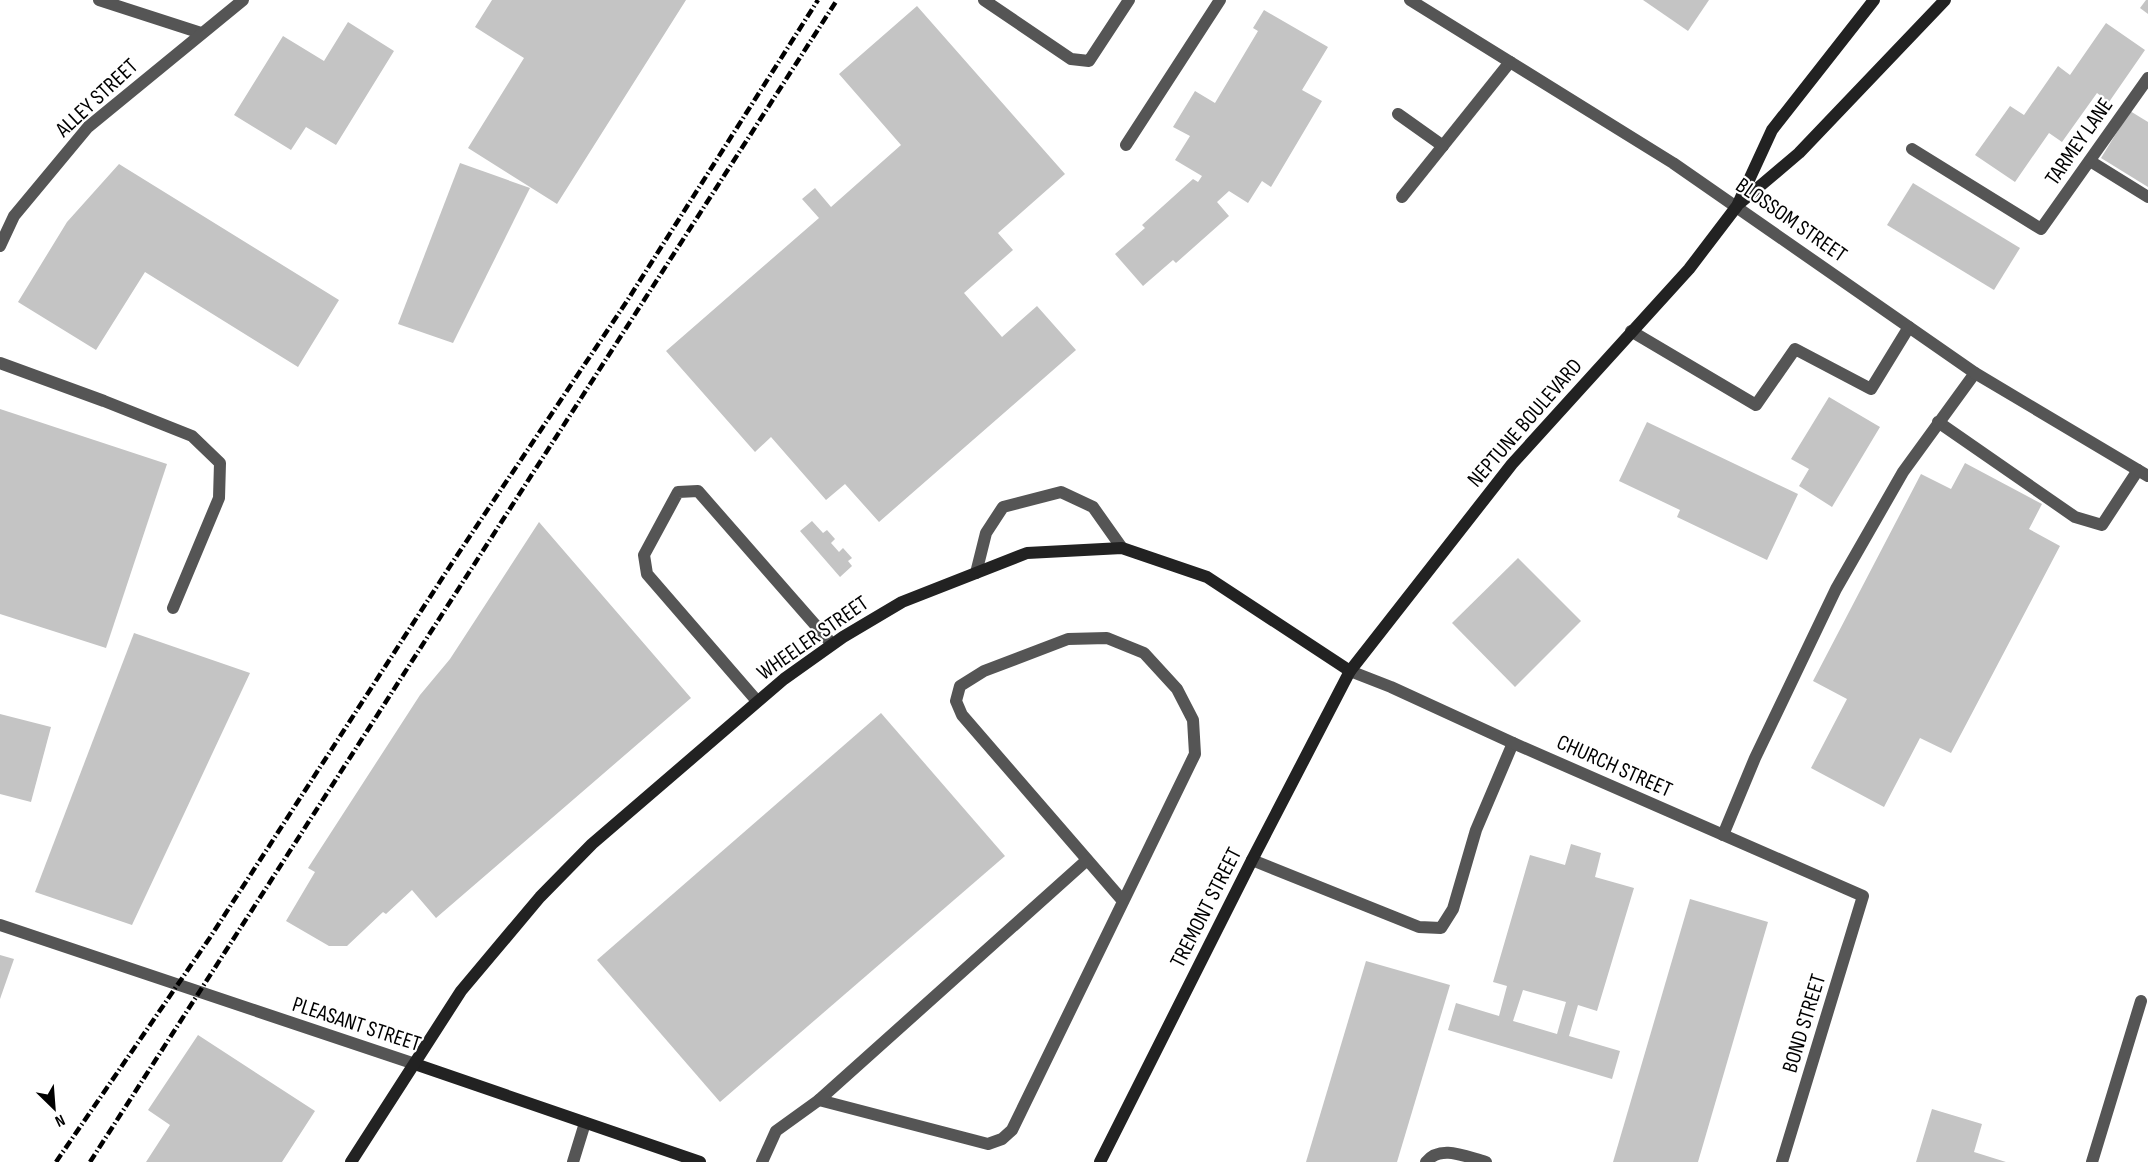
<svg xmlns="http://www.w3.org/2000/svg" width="2148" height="1162" font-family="'Sofia Sans Condensed',sans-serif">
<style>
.building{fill:#c4c4c4;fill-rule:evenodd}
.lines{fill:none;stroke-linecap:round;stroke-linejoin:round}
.service{stroke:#555;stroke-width:12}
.minor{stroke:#555;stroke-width:12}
.tertiary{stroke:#555;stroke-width:12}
.secondary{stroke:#222;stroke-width:12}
.rail{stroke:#000;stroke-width:4.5;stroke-dasharray:9 3 1.5 3;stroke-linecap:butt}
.labels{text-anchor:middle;stroke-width:4.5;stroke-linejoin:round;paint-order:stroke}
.street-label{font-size:22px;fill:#000;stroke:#fff}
</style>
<rect width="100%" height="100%" fill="#fff"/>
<g class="building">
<path d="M492,0H686L557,204L468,148L524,58L475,27Z"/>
<path d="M1643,0H1709L1688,31Z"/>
<path d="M2146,0H2148V14L2140,8Z"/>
<path d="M917,6L1065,174L998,233L1013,250L964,293L1002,337L1037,306L1076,350L879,522L845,484L826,500L771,437L755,452L666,351L819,218L802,199L815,188L831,207L901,145L839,74Z"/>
<path d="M1264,10L1328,47L1302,90L1322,101L1271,187L1262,181L1248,203L1229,191L1217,202L1229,216L1176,263L1173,260L1143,286L1115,254L1145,228L1142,225L1193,179L1198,182L1202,176L1175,160L1190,136L1173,127L1195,91L1215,103L1258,31L1253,28Z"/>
<path d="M348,22L394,51L336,145L306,127L291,150L234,115L283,36L324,61Z"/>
<path d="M2106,23L2145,50L2109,102L2097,93L2062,142L2049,133L2015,182L1975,155L2010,106L2024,115L2058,66L2070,75Z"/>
<path d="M2130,111L2148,122V187L2101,158Z"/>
<path d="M460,163L530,188L453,343L398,324Z"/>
<path d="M119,164L339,300L298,367L145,272L96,350L18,302L67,222Z"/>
<path d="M1913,183L2020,248L1994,290L1887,225Z"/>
<path d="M1829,397L1880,427L1832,507L1799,486L1809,469L1791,459Z"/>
<path d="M0,409L167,464L106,648L0,614Z"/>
<path d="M1647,422L1798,494L1767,560L1677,517L1680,510L1619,481Z"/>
<path d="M1965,463L2042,504L2029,529L2060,546L1951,753L1920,738L1884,807L1811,768L1847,699L1813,681L1921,474L1951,489Z"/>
<path d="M812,521L823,533L827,530L835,539L831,543L839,552L843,548L852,558L848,561L852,566L840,577L800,531Z"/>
<path d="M539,522L691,698L436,918L412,890L386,914L383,912L347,946H329L286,921L315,872L308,868L420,695L450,659Z"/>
<path d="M1518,558L1581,621L1515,687L1452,623Z"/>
<path d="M134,633L250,673L132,925L35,892Z"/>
<path d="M881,713L1005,856L720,1102L597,960Z"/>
<path d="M0,714L51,727L31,802L0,794Z"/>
<path d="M1571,844L1601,853L1595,877L1634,888L1597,1011L1578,1005L1569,1036L1620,1051L1612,1079L1448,1030L1456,1003L1499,1016L1507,986L1493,982L1530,855L1565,865ZM1523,990L1566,1002L1557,1034L1513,1021Z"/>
<path d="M1690,899L1768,922L1698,1162H1613Z"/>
<path d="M0,955L14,959L0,999Z"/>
<path d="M1366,961L1450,985L1397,1162H1306Z"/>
<path d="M198,1035L315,1111L282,1162H146L170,1125L148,1110Z"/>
<path d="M1932,1109L1982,1124L1974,1152L2006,1162H1916Z"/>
</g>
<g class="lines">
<g class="service">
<path d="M99,0L201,33"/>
<path d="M984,0L1071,59L1089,61L1129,0"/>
<path d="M1398,114L1443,146"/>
<path d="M1126,145L1220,0"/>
<path d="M1912,149L2041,229L2148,78"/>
<path d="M2090,161L2148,197"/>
<path d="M1402,197L1510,62"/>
<path d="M1631,331L1756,405L1795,349L1871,389L1909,327"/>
<path d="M0,363L104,401L192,436L220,463L219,498L173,608"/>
<path d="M1938,422L2075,517L2102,525L2138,470"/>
<path d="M976,573L986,533L1003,507L1061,492L1093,507L1122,548"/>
<path d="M757,701L647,574L644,555L678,492L698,491L832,644"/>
<path d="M1723,835L1755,758L1836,589L1903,472L1975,373"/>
<path d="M1252,860L1419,927L1441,928L1453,909L1476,830L1513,743"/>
<path d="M819,1100L988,1144L1002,1139L1012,1130L1195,754L1193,720L1177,689L1144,653L1107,638L1068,639L984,671L960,686L956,701L962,715L1123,901"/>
<path d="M573,1162L585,1123"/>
<path d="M762,1162L776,1131L819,1100L1087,860"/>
<path d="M1426,1162C1441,1144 1466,1157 1486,1162"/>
<path d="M2092,1162L2141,1001"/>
</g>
<g class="minor">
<path d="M0,246L14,216L88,127L243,0"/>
<path d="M1350,671L1391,687L1513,743L1863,896L1782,1162"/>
</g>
<g class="tertiary">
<path d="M1410,0L1673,163L1975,373L2148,476"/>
<path d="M0,925L415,1064"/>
</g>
<g class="secondary">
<path d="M1740,203L1799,153L1945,0"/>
<path d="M415,1064L700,1162"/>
<path d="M351,1162L461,991L540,897L592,844L784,679L843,637L902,602L1027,553L1122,548L1207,577L1350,671"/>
<path d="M1100,1162L1252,860L1350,671L1512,464L1689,269L1737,206L1772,130L1874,0"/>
</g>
<g class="rail">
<path d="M56,1162L209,939L454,560L627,301L818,0"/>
<path d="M90,1162L837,0"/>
</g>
</g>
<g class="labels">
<g class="street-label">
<text transform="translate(96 97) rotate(-43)" y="8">ALLEY STREET</text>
<text transform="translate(2078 141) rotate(-55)" y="8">TARMEY LANE</text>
<text transform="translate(1792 219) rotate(35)" y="8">BLOSSOM STREET</text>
<text transform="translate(1524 422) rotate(-49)" y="8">NEPTUNE BOULEVARD</text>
<text transform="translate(812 637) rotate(-35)" y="8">WHEELER STREET</text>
<text transform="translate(1615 765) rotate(24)" y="8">CHURCH STREET</text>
<text transform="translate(1205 907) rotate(-63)" y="8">TREMONT STREET</text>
<text transform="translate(357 1023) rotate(18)" y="8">PLEASANT STREET</text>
<text transform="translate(1803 1023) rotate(-73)" y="8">BOND STREET</text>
</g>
</g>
<g transform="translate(54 1108) rotate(155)" stroke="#ffffff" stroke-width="4.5" paint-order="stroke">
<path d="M0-4.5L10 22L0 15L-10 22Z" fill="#000000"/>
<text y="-9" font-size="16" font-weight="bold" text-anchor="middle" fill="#000000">N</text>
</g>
</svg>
